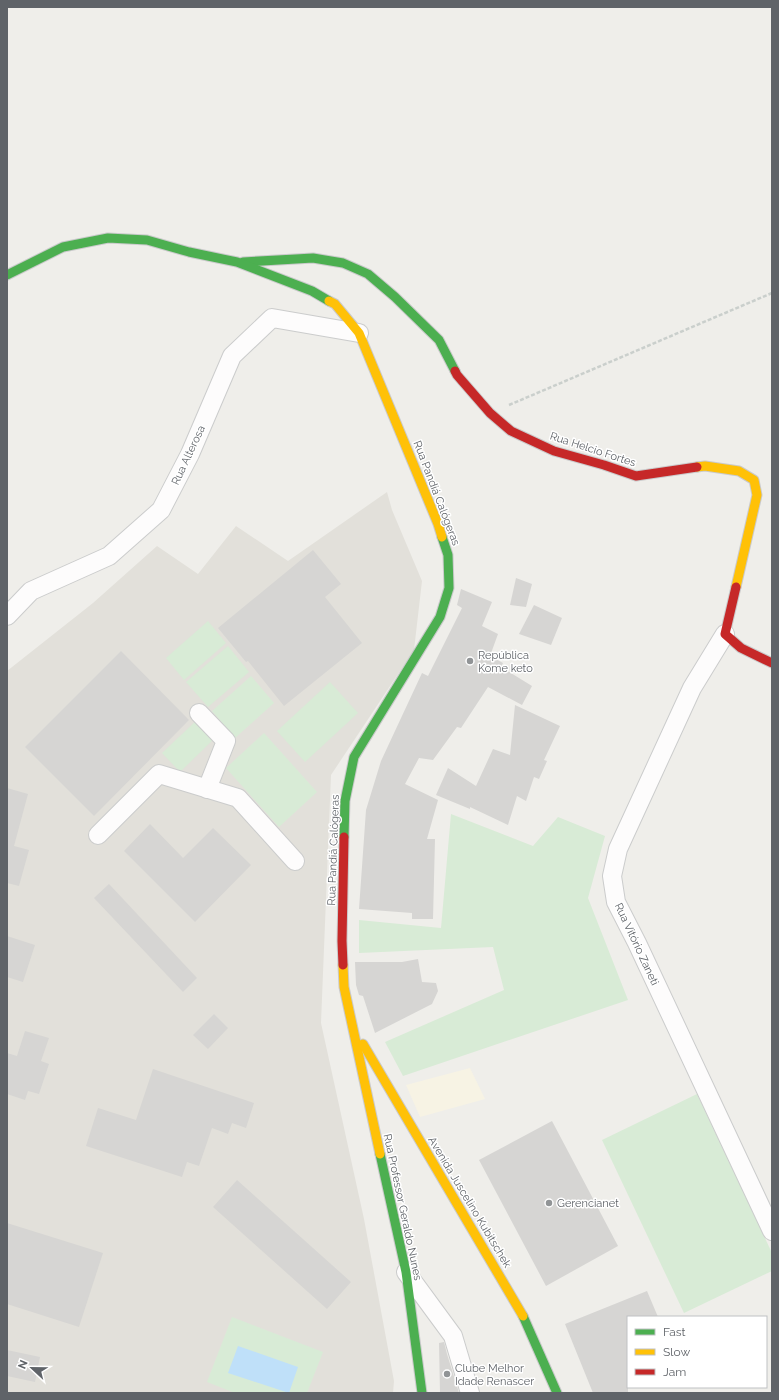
<svg xmlns="http://www.w3.org/2000/svg" width="779" height="1400" font-family="Raleway,sans-serif">
<style>
.commercial{fill:#f7f3e4}
.education{fill:#e2e0da}
.green{fill:#d8ebd6}
.water{fill:#bfe0f9}
.building{fill:#d6d5d3}
.lines{fill:none;stroke-linecap:round;stroke-linejoin:round}
.street-casing{stroke:#cbcccc;stroke-width:20}
.fast-casing{stroke:#cacacb;stroke-width:11}
.slow-casing{stroke:#cacacb;stroke-width:11}
.jam-casing{stroke:#cacacb;stroke-width:11}
.path{stroke:#cacfcc;stroke-width:2.5;stroke-dasharray:4 2;stroke-linecap:butt}
.street{stroke:#fdfcfc;stroke-width:18}
.fast{stroke:#4caf50;stroke-width:9}
.slow{stroke:#ffc107;stroke-width:9}
.jam{stroke:#c62828;stroke-width:9}
.poi-dot{fill:#919496;stroke:#fff;stroke-width:1.5}
.labels{text-anchor:middle;stroke-width:3;stroke-linejoin:round;paint-order:stroke}
.street-label{font-size:11px;fill:#5f6368;stroke:#fff}
.poi-label{font-size:11px;fill:#5f6368;stroke:#fff;text-anchor:start}
</style>
<rect width="100%" height="100%" fill="#efeeea"/>
<path class="commercial" d="M470,1068L485,1099L420,1117L406,1085Z"/>
<path class="education" d="M387,492L392,510L422,581L414,650L331,775L321,1023L364,1219L394,1381L393,1393H7V671L93,603L157,546L198,574L236,526L288,561Z"/>
<g class="green">
<path d="M208,621L226,643L184,680L166,658Z"/>
<path d="M228,646L249,672L208,707L186,682Z"/>
<path d="M251,676L274,703L235,738L212,711Z"/>
<path d="M330,682L358,713L305,762L277,731Z"/>
<path d="M198,719L216,737L180,772L162,753Z"/>
<path d="M264,733L317,792L279,827L226,768Z"/>
<path d="M451,814L533,846L558,817L605,836L588,898L628,1000L403,1076L385,1042L504,990L493,947L359,953V920L441,928Z"/>
<path d="M697,1094L772,1253V1271L684,1313L602,1140Z"/>
<path d="M232,1317L323,1352L307,1393H235L207,1382Z"/>
</g>
<path class="water" d="M238,1346L298,1367L289,1393L228,1373Z"/>
<g class="building">
<path d="M313,550L341,584L325,597L362,643L284,706L248,661L246,662L218,628Z"/>
<path d="M516,578L532,584L526,607L510,605Z"/>
<path d="M461,589L492,602L482,626L498,634L490,656L503,663L501,667L532,686L522,705L488,687L461,728L457,727L433,760L419,758L405,784L438,800L427,839H435L433,919H412V913L359,909L366,810L381,761L422,673L428,676L462,608L457,605Z"/>
<path d="M534,605L562,618L551,645L519,634Z"/>
<path d="M121,651L189,720L94,816L25,747Z"/>
<path d="M515,705L560,726L544,760L547,761L539,779L534,777L526,801L517,796L508,825L470,807V809L436,795L448,768L476,786L493,749L510,755Z"/>
<path d="M7,788L28,794L14,846L29,850L19,886L7,883Z"/>
<path d="M150,824L183,858L213,828L251,865L195,922L124,851Z"/>
<path d="M109,884L197,978L183,992L94,898Z"/>
<path d="M7,936L35,945L23,982L7,977Z"/>
<path d="M418,959L422,982L436,983L438,991L432,1004L375,1033L363,996L359,995L356,985L355,962H402Z"/>
<path d="M214,1014L228,1028L208,1049L193,1035Z"/>
<path d="M25,1031L49,1038L41,1061L49,1064L39,1094L28,1091L25,1100L7,1094V1053L17,1056Z"/>
<path d="M153,1069L254,1103L246,1128L232,1123L228,1134L212,1128L199,1166L187,1162L182,1177L86,1146L98,1108L136,1120Z"/>
<path d="M552,1121L618,1246L546,1286L479,1160Z"/>
<path d="M237,1180L351,1282L327,1309L213,1207Z"/>
<path d="M7,1223L103,1253L79,1327L7,1304Z"/>
<path d="M647,1291L658,1317H628V1393H593L565,1324Z"/>
<path d="M444,1342L447,1354L459,1393H440L439,1343Z"/>
<path d="M7,1350L40,1357L35,1382L7,1376Z"/>
</g>
<g class="lines">
<defs>
<g id="street">
<path d="M7,616L31,591L109,556L161,510L190,454L232,356L272,318L359,333"/>
<path d="M725,634L692,688L618,849L612,876L616,902L637,943L772,1231"/>
<path d="M199,713L226,741L207,789"/>
<path d="M98,835L159,774L238,798L295,861"/>
<path d="M406,1272L453,1336L470,1393"/>
</g>
<g id="fast">
<path d="M243,262L313,258L343,263L368,274L395,297L439,340L455,371"/>
<path d="M7,275L63,247L108,238L147,240L189,252L237,262L312,291L329,301"/>
<path d="M344,837L345,801L354,757L440,617L449,588L448,555L442,537"/>
<path d="M380,1154L406,1272L422,1393"/>
<path d="M523,1316L557,1393"/>
</g>
<g id="slow">
<path d="M329,301L335,304L359,333L438,524L442,537"/>
<path d="M697,467L705,466L739,471L754,480L757,495L736,587"/>
<path d="M343,965L344,987L380,1154"/>
<path d="M363,1044L523,1316"/>
</g>
<g id="jam">
<path d="M455,371L457,375L490,413L511,431L554,451L604,465L636,476L697,467"/>
<path d="M736,587L725,634L741,648L772,663"/>
<path d="M343,965L342,941L344,837"/>
</g>
</defs>
<use href="#street" class="street-casing"/>
<use href="#fast" class="fast-casing"/>
<use href="#slow" class="slow-casing"/>
<use href="#jam" class="jam-casing"/>
<path class="path" d="M509,405L772,293"/>
<use href="#street" class="street"/>
<use href="#fast" class="fast"/>
<use href="#slow" class="slow"/>
<use href="#jam" class="jam"/>
</g>
<g class="poi-dot">
<circle cx="470" cy="661" r="4"/>
<circle cx="549" cy="1203" r="4"/>
<circle cx="447" cy="1374" r="4"/>
</g>
<g class="labels">
<g class="street-label">
<text transform="translate(593 449) rotate(18)" y="4">Rua Helcio Fortes</text>
<text transform="translate(188 455) rotate(-65)" y="4">Rua Alterosa</text>
<text transform="translate(437 493) rotate(69)" y="4">Rua Pandiá Calógeras</text>
<text transform="translate(333 850) rotate(-88)" y="4">Rua Pandiá Calógeras</text>
<text transform="translate(637 944) rotate(65)" y="4">Rua Vitório Zaneti</text>
<text transform="translate(470 1202) rotate(59)" y="4">Avenida Juscelino Kubitschek</text>
<text transform="translate(403 1207) rotate(78)" y="4">Rua Professor Geraldo Nunes</text>
</g>
<g class="poi-label">
<text x="478" y="659">República<tspan x="478" dy="13">Kome keto</tspan></text>
<text x="557" y="1207">Gerencianet</text>
<text x="455" y="1372">Clube Melhor<tspan x="455" dy="13">Idade Renascer</tspan></text>
</g>
</g>
<rect width="779" height="1400" fill="none" stroke="#5f6368" stroke-width="16"/>
<rect x="627" y="1316" width="140" height="72" fill="#ffffff" stroke="#bfc1c3"/>
<rect x="635" y="1329" width="20" height="6" fill="#4caf50" stroke="#bfc1c3"/>
<text x="663" y="1336" font-size="12" fill="#5f6368">Fast</text>
<rect x="635" y="1349" width="20" height="6" fill="#ffc107" stroke="#bfc1c3"/>
<text x="663" y="1356" font-size="12" fill="#5f6368">Slow</text>
<rect x="635" y="1369" width="20" height="6" fill="#c62828" stroke="#bfc1c3"/>
<text x="663" y="1376" font-size="12" fill="#5f6368">Jam</text>
<g transform="translate(32 1368) rotate(292)" stroke="#ffffff" stroke-width="3" paint-order="stroke">
<path d="M0-3L7 15L0 10L-7 15Z" fill="#5f6368"/>
<text y="-6" font-size="11" font-weight="bold" text-anchor="middle" fill="#5f6368">N</text>
</g>
</svg>
